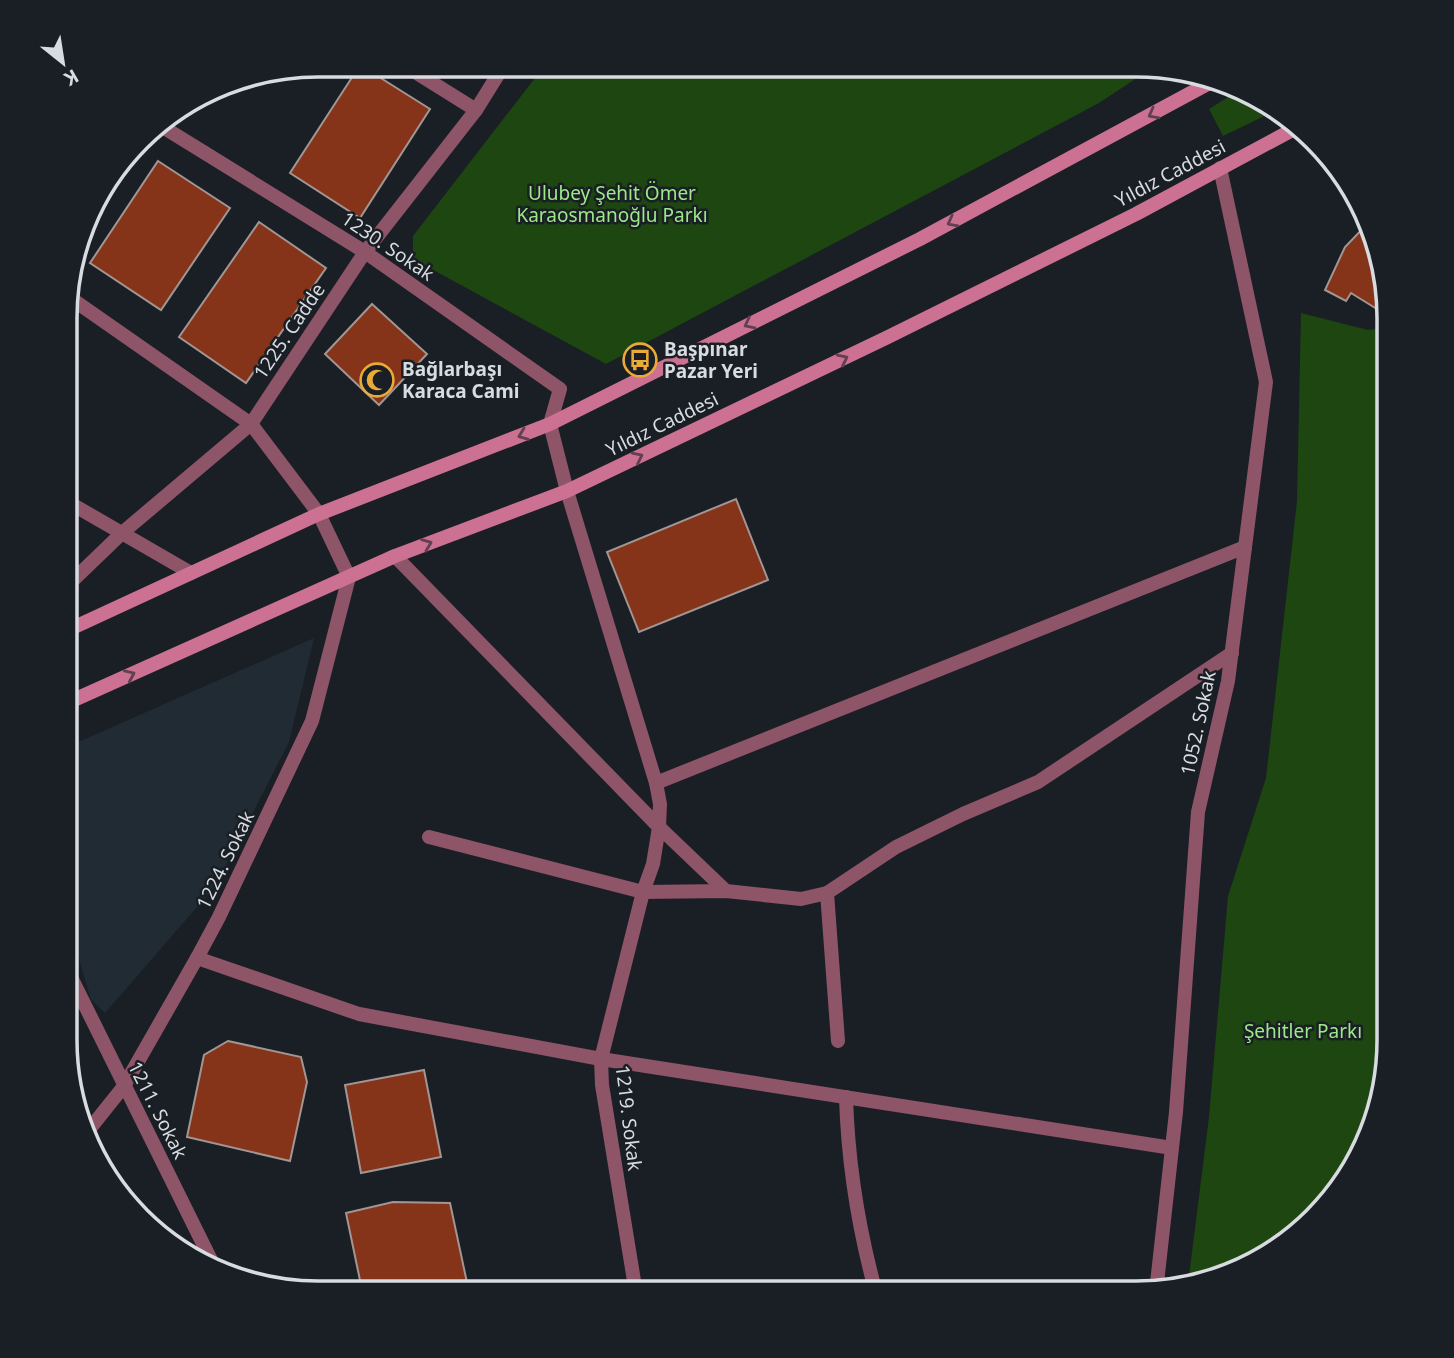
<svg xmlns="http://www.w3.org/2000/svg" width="1454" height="1358" font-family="'Noto Sans',sans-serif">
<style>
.built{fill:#202b34}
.green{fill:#1d4611}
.building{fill:#853319;stroke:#a19693;stroke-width:2}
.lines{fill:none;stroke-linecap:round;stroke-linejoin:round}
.service{stroke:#8e5468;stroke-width:14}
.minor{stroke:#8e5468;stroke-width:14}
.tertiary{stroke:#8e5468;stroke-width:14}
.secondary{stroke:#cd7193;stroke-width:14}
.oneway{stroke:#614051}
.labels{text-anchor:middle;stroke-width:5;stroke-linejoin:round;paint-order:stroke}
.street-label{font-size:19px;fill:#d8dce0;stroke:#191f25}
.park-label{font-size:19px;fill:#9de989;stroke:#191f25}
.poi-label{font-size:19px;font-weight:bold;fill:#d8dce0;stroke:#191f25;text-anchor:start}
.rim{fill:none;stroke:#d8dce0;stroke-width:3.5}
</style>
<rect width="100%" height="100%" fill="#191f25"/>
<path class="built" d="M314,638L289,742L216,885L105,1013L91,1000L66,914L67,747Z"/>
<g class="green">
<path d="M545,65H1153L1155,66L1099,103L606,364L413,259V236Z"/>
<path d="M1241,89L1248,91L1275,111L1223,136L1209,109Z"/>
<path d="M1301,313L1368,330L1389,327V1041L1363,1152L1303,1231L1233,1274L1188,1284L1209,1117L1228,896L1266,778L1297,501Z"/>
</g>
<g class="building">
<path d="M360,65L430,109L360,218L290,173Z"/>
<path d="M158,161L230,208L161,310L90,263Z"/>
<path d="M1370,221L1389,301L1385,314L1351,293L1346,301L1325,290L1345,247Z"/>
<path d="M259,222L326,268L246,383L179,337Z"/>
<path d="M372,304L427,354L379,405L325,354Z"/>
<path d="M736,499L768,580L639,632L607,552Z"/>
<path d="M228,1041L301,1057L307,1082L290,1161L187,1137L204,1055Z"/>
<path d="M424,1070L441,1157L361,1173L345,1085Z"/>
<path d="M393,1202L450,1203L469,1292L405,1293L362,1290L346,1213Z"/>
</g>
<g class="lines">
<path class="service" d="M838,1041L827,893L896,847L963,814L1038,782L1232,653"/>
<g class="minor">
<path d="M404,65L476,110"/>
<path d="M158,124L365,252L560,389L550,424"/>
<path d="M69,297L251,424"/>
<path d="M68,502L191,573"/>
<path d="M395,556L659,827L726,891"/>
<path d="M656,783L1245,547"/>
<path d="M429,837L643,892L726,891L801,899L827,893"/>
<path d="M197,958L359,1014L601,1059L1172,1148"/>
<path d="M66,967L216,1270"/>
<path d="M846,1097C848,1165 858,1227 876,1293"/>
<path d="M636,1293L602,1085L601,1059L643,892L653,864L659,827"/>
</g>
<g class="tertiary">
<path d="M550,424L567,491L656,783L660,804L659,827"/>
<path d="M68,585L122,533L251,424L365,252L476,110L504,65"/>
<path d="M84,1136L124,1086L197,958L219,917L312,721L349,577L319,514L251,424"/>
<path d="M1156,1292L1176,1112L1198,812L1228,681L1266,382L1220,168"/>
</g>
<g class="secondary">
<path d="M68,630L319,514L550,424L920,239L1213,81"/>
<path d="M67,703L395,556L567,491L888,337L1136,214L1296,128"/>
</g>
</g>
<defs><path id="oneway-chevron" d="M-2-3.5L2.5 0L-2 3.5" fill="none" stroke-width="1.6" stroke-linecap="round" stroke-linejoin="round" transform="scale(1.75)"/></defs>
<g class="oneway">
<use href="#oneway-chevron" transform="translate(1153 114) rotate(152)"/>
<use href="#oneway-chevron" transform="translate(952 222) rotate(152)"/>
<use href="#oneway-chevron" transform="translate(749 324) rotate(153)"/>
<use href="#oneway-chevron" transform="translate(843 359) rotate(-26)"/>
<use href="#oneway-chevron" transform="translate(523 435) rotate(159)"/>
<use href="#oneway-chevron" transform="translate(638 457) rotate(-26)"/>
<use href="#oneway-chevron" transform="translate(427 544) rotate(-21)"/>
<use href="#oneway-chevron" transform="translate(130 675) rotate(-24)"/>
</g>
<defs>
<symbol id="bus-ring" viewBox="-11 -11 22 22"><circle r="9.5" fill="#191f25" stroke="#e9aa38" stroke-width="1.5"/><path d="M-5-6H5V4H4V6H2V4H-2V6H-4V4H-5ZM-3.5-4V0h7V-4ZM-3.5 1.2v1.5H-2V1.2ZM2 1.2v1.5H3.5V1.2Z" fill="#e9aa38"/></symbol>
<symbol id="mosque-ring" viewBox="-11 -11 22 22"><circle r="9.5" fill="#191f25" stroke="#e9aa38" stroke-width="1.5"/><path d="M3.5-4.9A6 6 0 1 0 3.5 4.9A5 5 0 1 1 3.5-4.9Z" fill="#e9aa38"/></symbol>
</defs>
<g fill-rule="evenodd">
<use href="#bus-ring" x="621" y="341" width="38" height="38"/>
<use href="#mosque-ring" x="358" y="361" width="38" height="38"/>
</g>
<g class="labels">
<g class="street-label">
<text transform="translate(1170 173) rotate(-28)" y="7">Yıldız Caddesi</text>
<text transform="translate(388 246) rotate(34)" y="7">1230. Sokak</text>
<text transform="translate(289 331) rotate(-56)" y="7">1225. Cadde</text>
<text transform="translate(662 424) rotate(-26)" y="7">Yıldız Caddesi</text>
<text transform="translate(1198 723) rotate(-78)" y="7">1052. Sokak</text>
<text transform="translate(225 860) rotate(-64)" y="7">1224. Sokak</text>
<text transform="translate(158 1110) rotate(63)" y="7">1211. Sokak</text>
<text transform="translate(629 1118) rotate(83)" y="7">1219. Sokak</text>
</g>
<g class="park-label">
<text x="612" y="200">Ulubey Şehit Ömer<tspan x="612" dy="22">Karaosmanoğlu Parkı</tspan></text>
<text x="1303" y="1038">Şehitler Parkı</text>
</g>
<g class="poi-label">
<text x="664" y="356">Başpınar<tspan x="664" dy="22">Pazar Yeri</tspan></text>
<text x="402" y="376">Bağlarbaşı<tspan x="402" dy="22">Karaca Cami</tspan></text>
</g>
</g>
<path d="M0 0H1454V1358H0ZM318 77H1136A241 241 0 0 1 1377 318V1040A241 241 0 0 1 1136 1281H318A241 241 0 0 1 77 1040V318A241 241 0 0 1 318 77Z" fill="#191f25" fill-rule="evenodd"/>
<path class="rim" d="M318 77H1136A241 241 0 0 1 1377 318V1040A241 241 0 0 1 1136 1281H318A241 241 0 0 1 77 1040V318A241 241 0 0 1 318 77Z"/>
<g transform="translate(63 63) rotate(150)" stroke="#191f25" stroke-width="5" paint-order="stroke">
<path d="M0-5L12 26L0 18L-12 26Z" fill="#d8dce0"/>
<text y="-10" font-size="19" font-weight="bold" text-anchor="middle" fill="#d8dce0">K</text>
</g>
</svg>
